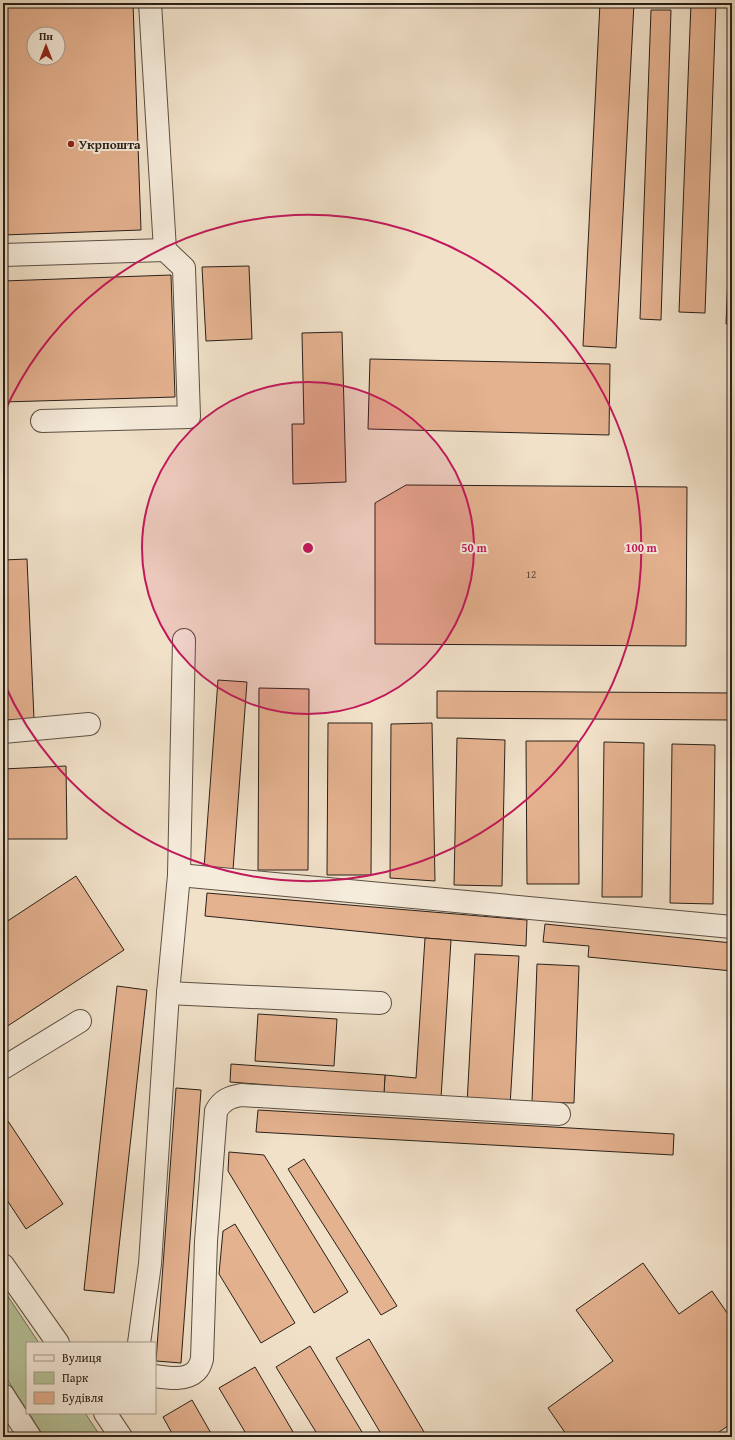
<svg xmlns="http://www.w3.org/2000/svg" width="735" height="1440" font-family="'Gentium Book Plus',serif">
<style>
.green{fill:#b6c49a;stroke:#707259}
.building{fill:#e5b290;stroke:#292018;fill-rule:evenodd}
.lines{fill:none;stroke-linecap:round;stroke-linejoin:round}
.minor-casing{stroke:#5b5044;stroke-width:24}
.minor{stroke:#f6ecdc;stroke-width:22}
.ring{fill:none;stroke:#c2185b;stroke-width:2}
.poi-dot{fill:#8f2418;stroke:#f6ecdc;stroke-width:1.5}
.labels{text-anchor:middle;stroke-width:4;stroke-linejoin:round;paint-order:stroke}
.number-label{font-size:11px;fill:#584436}
.poi-label{font-size:13px;font-weight:bold;fill:#292018;stroke:#f6ecdc;text-anchor:start}
.centre{fill:#c2185b;stroke:#f6ecdc;stroke-width:2}
.ring-label{font-size:12px;text-anchor:middle;font-weight:bold;fill:#c2185b;stroke:#f6ecdc;stroke-width:4;stroke-linejoin:round;paint-order:stroke}
</style>
<rect width="100%" height="100%" fill="#f1e1c9"/>
<filter id="stains"><feTurbulence type="fractalNoise" baseFrequency=".005" numOctaves="4"/><feColorMatrix values="0 0 0 0 .2 0 0 0 0 .09 0 0 0 0 .02 0 0 0 .5 -.17"/></filter>
<radialGradient id="worn" r=".72"><stop offset=".6" stop-color="#630" stop-opacity="0"/><stop offset="1" stop-color="#630" stop-opacity=".3"/></radialGradient>
<g class="green">
<path d="M3,1289L39,1343H27V1410L3,1373Z"/>
<path d="M29,1413H85L101,1437H44Z"/>
</g>
<g class="building">
<path d="M3,3H133L141,230L3,235ZM34,34H58V58H34Z"/>
<path d="M600,3H634L616,348L583,346Z"/>
<path d="M691,3H716L705,313L679,312Z"/>
<path d="M651,10H671L661,320L640,319Z"/>
<path d="M732,179V324H726Z"/>
<path d="M249,266L252,339L206,341L202,267Z"/>
<path d="M171,275L175,397L3,402V281Z"/>
<path d="M342,332L346,482L293,484L292,424H304L302,333Z"/>
<path d="M370,359L610,364L609,435L368,429Z"/>
<path d="M406,485L687,487L686,646L375,644V503Z"/>
<path d="M27,559L34,719L3,720V560Z"/>
<path d="M218,680L247,682L233,870L204,868Z"/>
<path d="M259,688L309,689L308,870H258Z"/>
<path d="M437,691L732,693V720L437,718Z"/>
<path d="M328,723H372L371,875H327Z"/>
<path d="M432,723L435,881L390,878L391,724Z"/>
<path d="M457,738L505,740L502,886L454,885Z"/>
<path d="M526,741H578L579,884H527Z"/>
<path d="M604,742L644,743L642,897H602Z"/>
<path d="M672,744L715,745L713,904L670,903Z"/>
<path d="M66,766L67,839H3V769Z"/>
<path d="M76,876L124,950L3,1029V924Z"/>
<path d="M207,893L527,920L526,946L425,938L205,916Z"/>
<path d="M545,924L732,943V971L588,957L589,946L543,942Z"/>
<path d="M425,938L451,940L441,1098L384,1094L385,1075L416,1078Z"/>
<path d="M475,954L519,956L510,1106L467,1104Z"/>
<path d="M537,964L579,966L574,1103L532,1102Z"/>
<path d="M117,986L147,990L114,1293L84,1290Z"/>
<path d="M258,1014L337,1019L334,1066L255,1061Z"/>
<path d="M231,1064L385,1075L384,1094L230,1082Z"/>
<path d="M176,1088L201,1090L181,1363L156,1361Z"/>
<path d="M258,1110L674,1134L673,1155L256,1132Z"/>
<path d="M8,1121L63,1204L26,1229L3,1194V1124Z"/>
<path d="M229,1152L264,1155L348,1292L314,1313L228,1171Z"/>
<path d="M304,1159L397,1306L381,1315L288,1169Z"/>
<path d="M235,1224L295,1323L261,1343L219,1274L223,1231Z"/>
<path d="M643,1263L679,1314L712,1291L732,1320V1423L712,1437H568L548,1408L613,1361L576,1310Z"/>
<path d="M369,1339L427,1437H383L336,1358Z"/>
<path d="M310,1346L365,1437H319L276,1367Z"/>
<path d="M255,1367L296,1437H248L219,1388Z"/>
<path d="M192,1400L212,1435L208,1437H174L163,1417Z"/>
</g>
<g class="lines">
<defs>
<g id="minor">
<path d="M3,255L165,250"/>
<path d="M42,421L189,417L184,268L165,250L150,3"/>
<path d="M3,732L89,724"/>
<path d="M179,875L732,927"/>
<path d="M168,993L380,1003"/>
<path d="M3,1068L80,1021"/>
<path d="M3,1265L58,1343"/>
<path d="M139,1343L150,1264L168,993L179,875L184,640"/>
<path d="M155,1376C168,1378 186,1381 196,1371C199,1368 201,1363 202,1359L206,1241L216,1111C222,1100 230,1097 241,1095L559,1114"/>
<path d="M3,1395L30,1437"/>
<path d="M105,1413L121,1437"/>
</g>
</defs>
<use href="#minor" class="minor-casing"/>
<use href="#minor" class="minor"/>
</g>
<circle cx="308" cy="548" r="166" fill="#c2185b" fill-opacity=".12"/>
<g class="ring">
<circle cx="308" cy="548" r="166"/>
<path d="M4 413A333 333 0 1 1 4 683"/>
</g>
<circle class="poi-dot" cx="71" cy="144" r="4"/>
<g class="labels">
<g class="number-label">
<text x="531" y="578">12</text>
</g>
<g class="poi-label">
<text x="79" y="149">Укрпошта</text>
</g>
</g>
<circle cx="308" cy="548" r="6" class="centre"/>
<g class="ring-label">
<text x="474" y="552">50 m</text>
<text x="641" y="552">100 m</text>
</g>
<rect width="735" height="1440" fill="none" stroke="#f1e1c9" stroke-width="16"/>
<rect x="4" y="4" width="727" height="1432" fill="none" stroke="#292018" stroke-width="2"/>
<rect x="8" y="8" width="719" height="1424" fill="none" stroke="#292018"/>
<rect x="26" y="1342" width="130" height="72" fill="#f6ecdc" stroke="#a49a8e"/>
<rect x="34" y="1355" width="20" height="6" fill="#f6ecdc" stroke="#a49a8e"/>
<text x="62" y="1362" font-size="12" fill="#292018">Вулиця</text>
<rect x="34" y="1372" width="20" height="12" fill="#b6c49a" stroke="#a49a8e"/>
<text x="62" y="1382" font-size="12" fill="#292018">Парк</text>
<rect x="34" y="1392" width="20" height="12" fill="#e5b290" stroke="#a49a8e"/>
<text x="62" y="1402" font-size="12" fill="#292018">Будівля</text>
<g transform="translate(46 46)"><circle r="19" fill="#f6ecdc" stroke="#a49a8e"/>
<path d="M0-3L7 15L0 10L-7 15Z" fill="#8f2418"/>
<text y="-6" font-size="11" font-weight="bold" text-anchor="middle" fill="#292018">Пн</text>
</g>
<rect width="100%" height="100%" filter="url(#stains)"/>
<rect width="100%" height="100%" fill="url(#worn)"/>
</svg>
